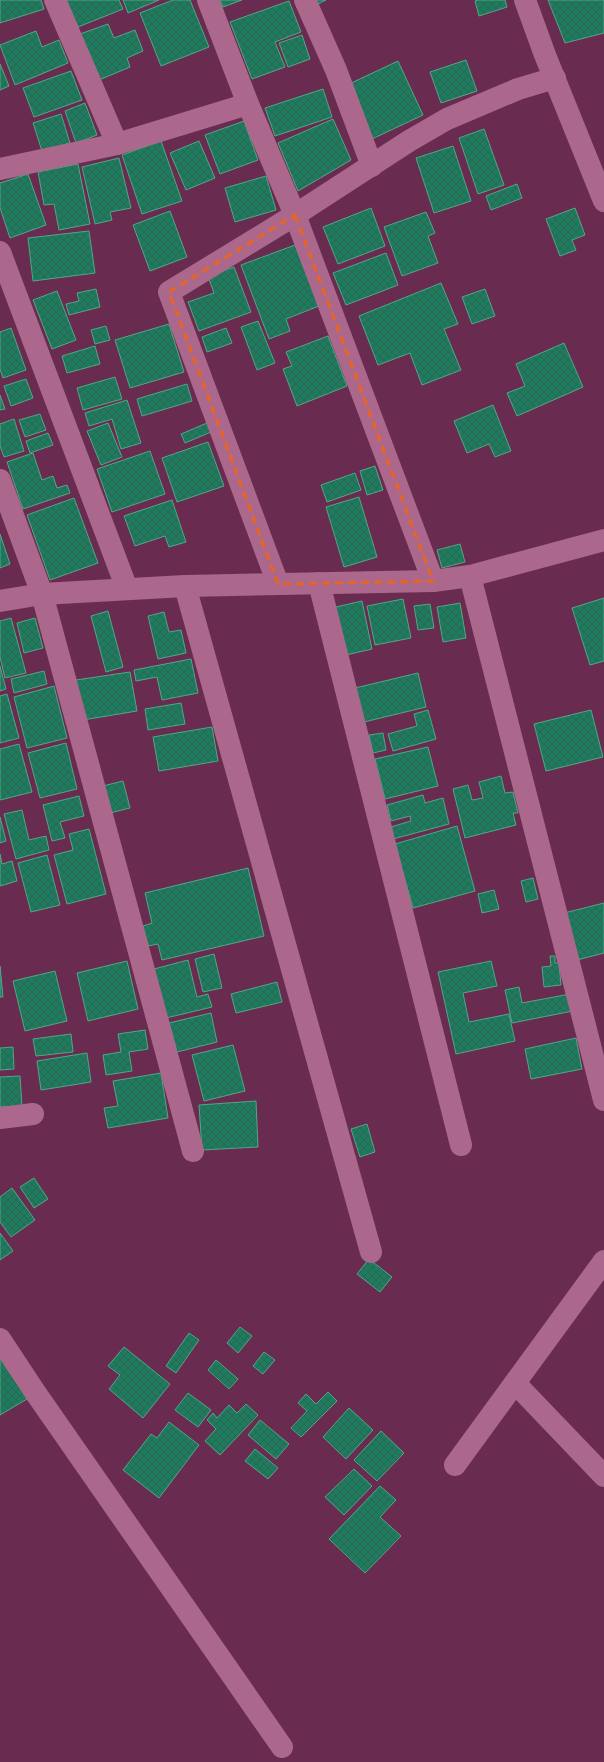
<svg xmlns="http://www.w3.org/2000/svg" width="604" height="1762" font-family="'Fira Sans Condensed',sans-serif">
<style>
.building{fill:url(#building-cross-hatch);stroke:#51a787}
.lines{fill:none;stroke-linecap:round;stroke-linejoin:round}
.minor{stroke:#ab688c;stroke-width:22}
.marked{fill:none;stroke:#e96421;stroke-width:3;stroke-dasharray:8 5;stroke-linejoin:round}
</style>
<defs>
<pattern id="building-cross-hatch" width="8" height="8" patternUnits="userSpaceOnUse"><rect width="8" height="8" fill="#1e7c5e"/><path d="M0 0l8 8M0 8l8-8" fill="none" stroke="#2f6353"/></pattern>
</defs>
<rect width="100%" height="100%" fill="#692c50"/>
<g class="building">
<path d="M0,0H41L44,9L0,23Z"/>
<path d="M66,0H119L123,9L78,27Z"/>
<path d="M123,0H159L128,13Z"/>
<path d="M173,0H190L209,47L161,66L140,13Z"/>
<path d="M220,0H242L223,7Z"/>
<path d="M316,0H326L318,4Z"/>
<path d="M478,0H505L507,7L479,16L475,1Z"/>
<path d="M548,0H604V33L565,43Z"/>
<path d="M289,1L301,32L275,42L285,67L252,79L230,22Z"/>
<path d="M108,24L114,38L135,30L143,51L127,58L130,67L99,80L80,34Z"/>
<path d="M36,31L42,47L59,40L68,63L15,85L0,45Z"/>
<path d="M302,35L310,59L288,67L279,43Z"/>
<path d="M466,60L477,91L441,103L430,72Z"/>
<path d="M398,61L423,115L372,139L347,85Z"/>
<path d="M0,64L9,86L0,90Z"/>
<path d="M71,71L82,100L34,117L23,88Z"/>
<path d="M323,89L332,117L275,136L265,108Z"/>
<path d="M85,103L97,135L76,143L65,111Z"/>
<path d="M61,114L70,143L42,151L33,123Z"/>
<path d="M333,119L351,160L298,191L278,143Z"/>
<path d="M244,121L258,160L220,174L205,135Z"/>
<path d="M484,129L504,185L478,194L459,138Z"/>
<path d="M161,141L182,201L142,214L122,155Z"/>
<path d="M199,141L215,178L186,190L170,153Z"/>
<path d="M453,146L471,201L434,213L416,158Z"/>
<path d="M119,158L131,208L110,212L112,220L95,224L82,167Z"/>
<path d="M78,164L90,224L59,230L54,204L44,205L38,172Z"/>
<path d="M28,174L46,225L10,238L0,208V183Z"/>
<path d="M266,176L276,210L235,222L225,188Z"/>
<path d="M517,184L522,198L491,210L486,196Z"/>
<path d="M371,208L385,246L338,264L323,227Z"/>
<path d="M575,208L585,235L572,240L576,250L560,256L546,219Z"/>
<path d="M170,211L187,257L150,271L133,225Z"/>
<path d="M426,212L435,233L428,236L438,263L402,276L384,227Z"/>
<path d="M89,231L95,273L33,281L28,238Z"/>
<path d="M295,245L319,306L286,319L290,331L269,339L241,265Z"/>
<path d="M386,253L398,285L346,305L333,273Z"/>
<path d="M234,267L251,312L199,331L188,302L214,293L208,276Z"/>
<path d="M441,283L458,324L444,329L461,370L422,385L410,353L378,365L359,316Z"/>
<path d="M96,289L100,307L69,315L66,304L79,301L77,293Z"/>
<path d="M485,289L495,316L472,324L462,297Z"/>
<path d="M57,291L76,340L52,349L33,300Z"/>
<path d="M258,321L275,363L257,370L241,327Z"/>
<path d="M169,324L184,372L130,388L115,340Z"/>
<path d="M106,326L110,340L95,344L91,330Z"/>
<path d="M11,328L26,370L3,378L0,369V332Z"/>
<path d="M226,328L232,343L207,352L202,337Z"/>
<path d="M328,336L347,386L297,406L283,369L292,366L286,352Z"/>
<path d="M564,343L583,387L517,416L507,393L525,386L516,364Z"/>
<path d="M95,346L100,364L67,373L62,356Z"/>
<path d="M115,377L122,399L83,410L77,388Z"/>
<path d="M26,379L33,398L11,406L4,386Z"/>
<path d="M187,384L192,401L142,416L137,399Z"/>
<path d="M0,395L5,409L0,410Z"/>
<path d="M127,400L141,443L121,449L112,419L89,426L85,413Z"/>
<path d="M493,405L511,451L495,457L489,444L467,453L454,421Z"/>
<path d="M40,414L46,430L25,437L19,420Z"/>
<path d="M14,419L24,451L4,457L0,446V424Z"/>
<path d="M108,423L122,457L101,465L87,431Z"/>
<path d="M207,423L211,432L185,443L181,434Z"/>
<path d="M48,433L53,445L30,453L26,441Z"/>
<path d="M208,442L224,486L177,502L162,458Z"/>
<path d="M150,451L165,494L112,512L97,469Z"/>
<path d="M33,453L42,480L53,476L57,488L67,485L70,493L23,509L7,462Z"/>
<path d="M375,466L383,490L367,495L360,471Z"/>
<path d="M355,473L361,490L327,502L321,485Z"/>
<path d="M359,497L377,557L344,567L326,507Z"/>
<path d="M74,498L98,563L50,580L27,515Z"/>
<path d="M172,500L186,542L169,547L165,536L135,546L124,516Z"/>
<path d="M0,534L10,564L0,568Z"/>
<path d="M460,544L465,562L442,568L437,550Z"/>
<path d="M604,598V661L590,665L572,608Z"/>
<path d="M403,599L411,638L375,645L367,606Z"/>
<path d="M362,601L372,649L346,655L336,607Z"/>
<path d="M460,603L466,638L443,642L437,607Z"/>
<path d="M430,604L434,628L418,630L414,606Z"/>
<path d="M108,611L123,667L106,672L91,616Z"/>
<path d="M164,612L169,632L181,630L186,653L158,659L148,616Z"/>
<path d="M11,618L26,673L5,678L0,657V621Z"/>
<path d="M35,618L43,648L24,653L17,623Z"/>
<path d="M191,659L198,693L162,700L157,677L136,681L134,670Z"/>
<path d="M0,666L6,689L0,691Z"/>
<path d="M44,671L47,684L14,693L11,679Z"/>
<path d="M130,672L137,711L83,720L76,680Z"/>
<path d="M418,673L426,707L364,722L355,688Z"/>
<path d="M54,686L67,738L27,748L14,697Z"/>
<path d="M7,694L19,738L0,743V696Z"/>
<path d="M181,703L185,724L148,730L145,709Z"/>
<path d="M428,710L436,739L393,751L388,734L417,726L414,714Z"/>
<path d="M591,710L603,757L546,771L534,724Z"/>
<path d="M212,727L218,761L159,771L153,737Z"/>
<path d="M383,733L386,750L373,753L369,735Z"/>
<path d="M66,743L77,789L40,798L28,753Z"/>
<path d="M19,744L32,792L0,800V749Z"/>
<path d="M428,747L438,786L385,799L375,759Z"/>
<path d="M501,776L505,793L513,792L518,813H513L516,825L465,838L453,789L468,785L472,800L483,798L479,782Z"/>
<path d="M123,781L130,808L110,813L103,786Z"/>
<path d="M423,795L425,803L443,798L449,824L393,839L391,827L411,821L410,816L391,821L387,805Z"/>
<path d="M79,796L84,816L60,822L65,838L52,841L43,805Z"/>
<path d="M22,810L29,840L46,836L49,850L16,859L4,814Z"/>
<path d="M0,817L6,841L0,843Z"/>
<path d="M457,826L475,891L413,908L395,844Z"/>
<path d="M89,829L106,894L67,904L54,855L73,850L69,834Z"/>
<path d="M0,854L2,864L12,861L17,881L0,886Z"/>
<path d="M47,855L60,905L31,912L18,863Z"/>
<path d="M248,868L264,936L162,960L158,944L148,946L143,926L152,923L145,893Z"/>
<path d="M533,878L538,899L526,902L521,881Z"/>
<path d="M494,890L499,909L482,913L478,894Z"/>
<path d="M604,903V953L577,960L564,913Z"/>
<path d="M214,954L222,988L203,992L195,959Z"/>
<path d="M550,956H555V963H559L561,985L544,987L542,967L551,966Z"/>
<path d="M188,960L197,997L208,994L212,1007L166,1018L154,969Z"/>
<path d="M127,961L138,1009L88,1021L77,973Z"/>
<path d="M491,961L497,986L463,993L469,1022L509,1014L515,1041L456,1054L438,972Z"/>
<path d="M0,966L3,997H0Z"/>
<path d="M55,971L67,1021L25,1031L13,981Z"/>
<path d="M277,982L282,1002L236,1013L231,994Z"/>
<path d="M519,987L522,1003L570,994L573,1011L512,1023L505,990Z"/>
<path d="M211,1013L217,1042L177,1052L169,1023Z"/>
<path d="M145,1030L148,1049L129,1052L132,1071L106,1075L103,1055L121,1052L118,1034Z"/>
<path d="M71,1034L73,1052L36,1056L33,1039Z"/>
<path d="M576,1038L582,1069L531,1079L525,1049Z"/>
<path d="M233,1045L245,1091L204,1101L192,1055Z"/>
<path d="M13,1047L14,1069L0,1070V1048Z"/>
<path d="M87,1053L91,1082L41,1090L37,1061Z"/>
<path d="M161,1073L168,1118L108,1128L104,1108L118,1106L113,1081Z"/>
<path d="M20,1076L22,1106L0,1107V1077Z"/>
<path d="M256,1101L258,1147L202,1150L199,1105Z"/>
<path d="M367,1124L375,1152L360,1157L351,1129Z"/>
<path d="M34,1178L48,1199L34,1208L20,1187Z"/>
<path d="M12,1188L35,1220L11,1237L0,1222V1197Z"/>
<path d="M0,1233L13,1251L0,1260Z"/>
<path d="M369,1259L392,1277L380,1292L357,1274Z"/>
<path d="M240,1327L252,1336L238,1353L227,1343Z"/>
<path d="M189,1333L199,1340L176,1373L166,1366Z"/>
<path d="M124,1347L170,1384L143,1418L109,1389L120,1375L108,1366Z"/>
<path d="M264,1352L275,1360L263,1374L253,1366Z"/>
<path d="M3,1358L27,1399L0,1415V1360Z"/>
<path d="M216,1360L238,1379L229,1389L208,1370Z"/>
<path d="M328,1392L337,1401L301,1437L291,1428L307,1411L298,1403L306,1394L316,1404Z"/>
<path d="M188,1393L211,1410L198,1427L175,1410Z"/>
<path d="M246,1404L258,1415L220,1455L205,1441L216,1429L207,1420L213,1413L217,1418L229,1405L237,1413Z"/>
<path d="M349,1408L373,1430L346,1459L323,1437Z"/>
<path d="M260,1420L289,1444L276,1459L248,1435Z"/>
<path d="M169,1422L199,1445L159,1498L123,1470L151,1434L157,1438Z"/>
<path d="M381,1431L404,1453L377,1481L354,1460Z"/>
<path d="M255,1449L278,1468L268,1479L245,1461Z"/>
<path d="M354,1469L372,1486L344,1515L325,1497Z"/>
<path d="M380,1486L396,1500L380,1517L401,1536L365,1573L329,1539Z"/>
</g>
<g class="lines">
<g class="minor">
<path d="M55,0L117,144"/>
<path d="M208,0L248,104L295,215L433,581"/>
<path d="M305,0L336,70L372,166"/>
<path d="M525,0L545,55L604,201"/>
<path d="M0,169L117,144L248,104"/>
<path d="M0,252L127,589"/>
<path d="M0,480L42,594L193,1151"/>
<path d="M470,576L604,1100"/>
<path d="M319,583L461,1145"/>
<path d="M278,584L169,292L295,215L409,141L447,119L518,89L555,78"/>
<path d="M185,586L371,1252"/>
<path d="M0,601L42,594L185,586L433,581L470,576L604,540"/>
<path d="M0,1118L33,1114"/>
<path d="M0,1339L35,1392L282,1747"/>
<path d="M515,1383L604,1476"/>
<path d="M455,1465L604,1261"/>
</g>
</g>
<path class="marked" d="M295,215L433,581L278,584L169,292Z"/>
</svg>
